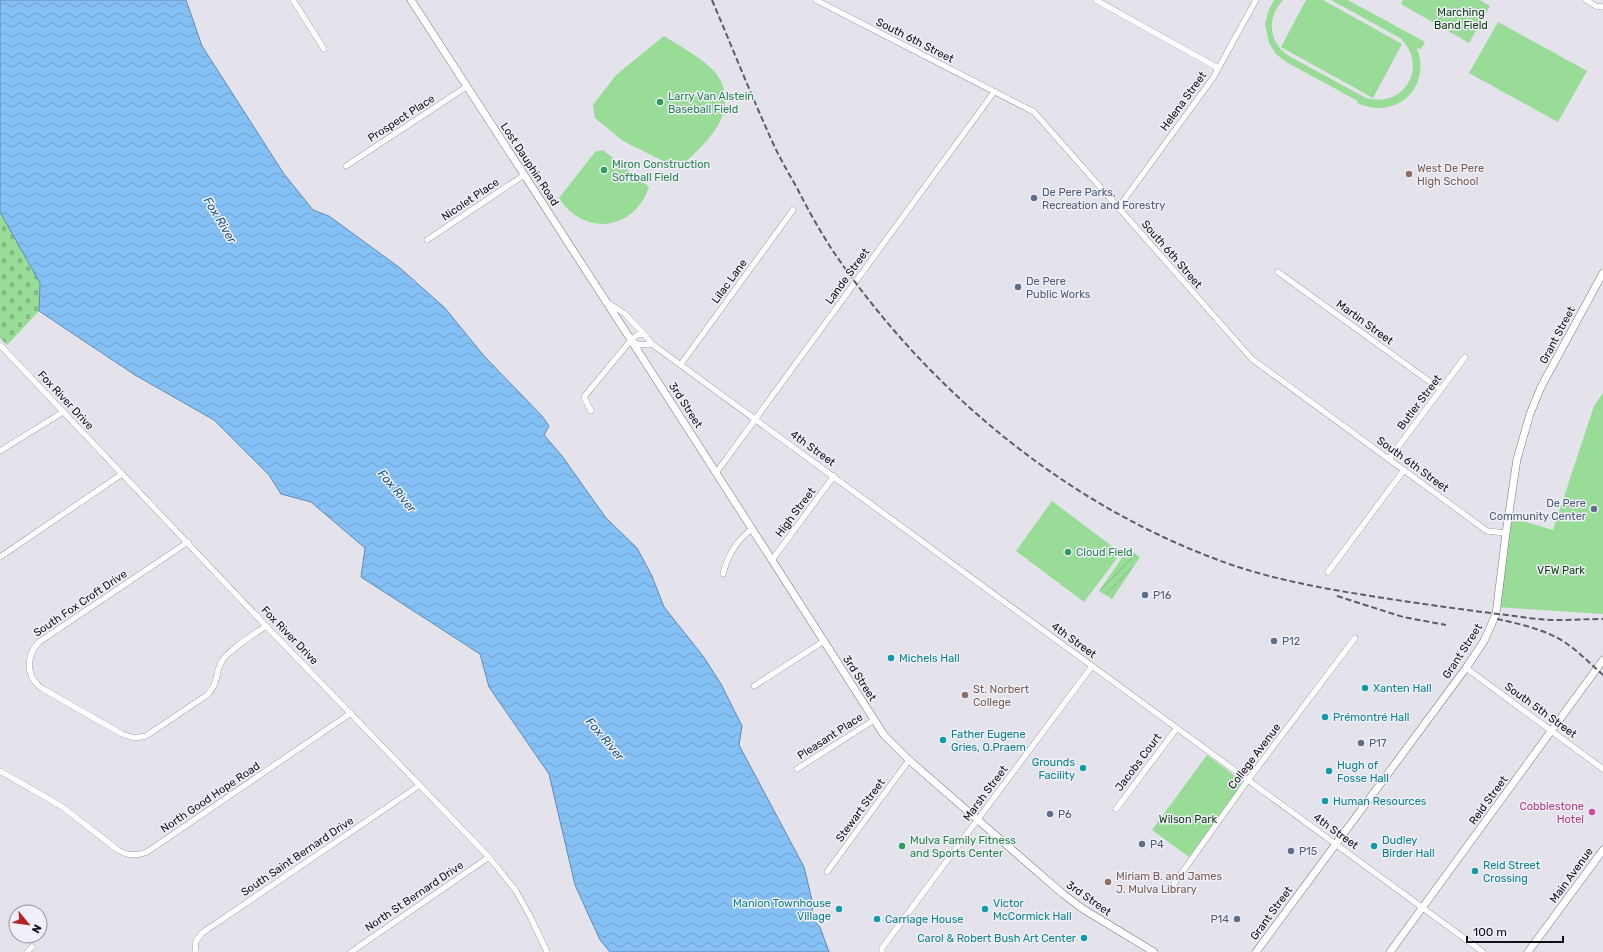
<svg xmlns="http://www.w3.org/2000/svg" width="1603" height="952" font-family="Rubik,sans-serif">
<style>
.green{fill:#99dc97}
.cemetery{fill:url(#cemetery-stones)}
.garden{fill:url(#garden-furrows)}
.water{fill:url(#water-waves);stroke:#628bb1}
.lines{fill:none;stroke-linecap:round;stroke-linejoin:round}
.minor-casing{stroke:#75747c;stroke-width:6}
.tertiary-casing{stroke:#75747c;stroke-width:8}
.secondary-casing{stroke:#75747c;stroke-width:8}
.minor{stroke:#fff;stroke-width:5.5}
.tertiary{stroke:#fff;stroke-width:7}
.secondary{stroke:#fff;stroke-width:7}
.rail{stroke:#5d5d62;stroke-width:2;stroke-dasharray:6 3;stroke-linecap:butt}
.leisure-dot{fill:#2e9e5b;stroke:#f1f0f9;stroke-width:1.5}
.education-dot{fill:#8d6e63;stroke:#f1f0f9;stroke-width:1.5}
.service-dot{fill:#5c6f8a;stroke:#f1f0f9;stroke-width:1.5}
.culture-dot{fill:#0f9aa8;stroke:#f1f0f9;stroke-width:1.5}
.hotel-dot{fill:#d1479c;stroke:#f1f0f9;stroke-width:1.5}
.labels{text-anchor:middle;stroke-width:3;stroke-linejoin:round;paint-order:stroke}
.park-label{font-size:11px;fill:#0d3e0f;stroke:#f1f0f9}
.street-label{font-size:11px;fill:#101013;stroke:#f1f0f9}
.leisure-label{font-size:11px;fill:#27864d;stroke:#f1f0f9;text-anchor:start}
.education-label{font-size:11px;fill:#785e54;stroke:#f1f0f9;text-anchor:start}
.service-label{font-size:11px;fill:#4e5e75;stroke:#f1f0f9;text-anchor:start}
.culture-label{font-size:11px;fill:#0d838f;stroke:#f1f0f9;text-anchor:start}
.hotel-label{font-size:11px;fill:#b23c85;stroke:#f1f0f9;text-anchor:end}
.water-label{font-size:12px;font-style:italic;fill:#1c537e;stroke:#f1f0f9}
</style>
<defs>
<pattern id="cemetery-stones" width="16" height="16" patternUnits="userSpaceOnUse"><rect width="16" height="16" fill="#99dc97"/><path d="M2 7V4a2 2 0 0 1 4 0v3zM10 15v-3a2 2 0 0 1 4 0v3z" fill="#83bc81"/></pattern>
<pattern id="garden-furrows" width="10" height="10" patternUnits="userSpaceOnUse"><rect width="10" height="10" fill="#99dc97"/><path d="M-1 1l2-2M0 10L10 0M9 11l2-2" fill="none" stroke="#83bc81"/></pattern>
<pattern id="water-waves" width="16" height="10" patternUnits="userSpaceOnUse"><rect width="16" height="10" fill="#85c0f5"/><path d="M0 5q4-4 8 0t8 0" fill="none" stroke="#72a4d1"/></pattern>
</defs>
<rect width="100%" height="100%" fill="#e4e3ec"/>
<g class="green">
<path d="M1274,0H1283C1266,18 1269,43 1289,56L1366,98C1405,109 1429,65 1400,38L1331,0H1348L1425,42L1421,49L1417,48C1432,88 1396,121 1357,103L1358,101L1286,62L1276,54L1269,43L1265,24L1268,12Z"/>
<path d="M1306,0H1323L1402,44L1373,98L1281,47Z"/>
<path d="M1403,0H1480L1490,6L1469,43L1401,4Z"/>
<path d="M1498,22L1587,71L1558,122L1469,73Z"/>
<path d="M664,36C681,47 701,57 714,71C719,76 721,81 723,87C734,122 700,147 679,169L623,141L595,118L593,105L616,75Z"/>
<path d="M603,150L649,187C634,231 584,237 559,198L595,152Z"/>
<path d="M1603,393V614L1497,607L1508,517L1553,530L1594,406Z"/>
<path d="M1052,501L1121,553L1084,602L1016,551Z"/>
<path d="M1207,755L1239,779L1241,783L1236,792L1189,857L1152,830Z"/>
</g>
<path class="cemetery" d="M0,212L40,283L39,311L7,345L0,338Z"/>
<path class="garden" d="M1128,549L1140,557L1112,599L1099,591Z"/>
<path class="water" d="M0,0H186L202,46L284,174L313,210L329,216L400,268L445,308L484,356L542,416L549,426L544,435L562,456L606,518L637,548L652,576L664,607L703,656L721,684L742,726L739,745L804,867L813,904L811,917L820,927L829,952H610L600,940L575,885L549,774L489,687L480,654L361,577L365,548L311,502L281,494L269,475L214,420L135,375L39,311L40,283L0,212Z"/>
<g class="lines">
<defs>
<g id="minor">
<path d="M293,0L324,49"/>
<path d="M816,0L1034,112L1252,359L1487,531L1506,533"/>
<path d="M1096,0L1218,68"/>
<path d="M1586,0L1596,6L1603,7"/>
<path d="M346,166L466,87"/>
<path d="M1118,208L1213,78L1256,0"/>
<path d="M427,240L524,175"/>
<path d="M1278,272L1440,389"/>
<path d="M608,303L624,313L644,334"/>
<path d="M631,340L639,345L652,344"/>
<path d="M0,345L266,626L489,857L516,891L531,918L547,952"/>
<path d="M681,364L793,210"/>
<path d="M591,411L584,397L631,340L637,335L644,334L652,344L1483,952"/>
<path d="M0,451L63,412"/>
<path d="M1389,459L1465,357"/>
<path d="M716,473L994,92"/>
<path d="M188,542L39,642C25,657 26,678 43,689L122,734L134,738L146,736L207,695C220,682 214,674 222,661C228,650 255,634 266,626"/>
<path d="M0,557L122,474"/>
<path d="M772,560L834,476"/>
<path d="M1328,572L1404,470"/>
<path d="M723,574C727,557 737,540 752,529"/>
<path d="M1466,668L1603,769"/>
<path d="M754,686L824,641"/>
<path d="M797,769L874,720"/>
<path d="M0,771L61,806L118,850C128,856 136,856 147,852L351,713"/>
<path d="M1116,809L1177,728"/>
<path d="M827,872L909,760"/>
<path d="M1171,888L1248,780L1355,638"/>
<path d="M27,952L32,947"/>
<path d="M195,952L196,941L202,933L420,785"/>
<path d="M351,952L489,857"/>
<path d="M882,952V948L1092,666"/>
</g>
<path id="tertiary" d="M1256,952L1466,668L1484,641L1496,614L1506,533L1517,459L1530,414L1541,387L1603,273"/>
<g id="secondary">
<path d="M411,0L631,340L884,735L909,760L1063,894L1083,909L1154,952"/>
<path d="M1390,952L1603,660"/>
<path d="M1528,952L1603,850"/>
</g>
</defs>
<use href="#minor" class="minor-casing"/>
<use href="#tertiary" class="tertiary-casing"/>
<use href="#secondary" class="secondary-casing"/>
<use href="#minor" class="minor"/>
<use href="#tertiary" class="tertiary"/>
<use href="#secondary" class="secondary"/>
<g class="rail">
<path d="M712,0C732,47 751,95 772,141C779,157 788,172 797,188C808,210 821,233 835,254C931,394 1071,509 1232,565C1289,584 1350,593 1410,602C1445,607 1480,612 1515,616C1528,618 1542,620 1556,620C1572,620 1587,619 1603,619"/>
<path d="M1337,596L1403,617L1446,625"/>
<path d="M1497,619C1521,624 1551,631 1570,646C1582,655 1592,665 1603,675"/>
</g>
</g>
<g class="leisure-dot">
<circle cx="660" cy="102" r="4"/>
<circle cx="604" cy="170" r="4"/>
<circle cx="1068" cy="552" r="4"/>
<circle cx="902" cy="846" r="4"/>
</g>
<g class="education-dot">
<circle cx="1409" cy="174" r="4"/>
<circle cx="965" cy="695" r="4"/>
<circle cx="1108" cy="882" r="4"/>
</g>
<g class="service-dot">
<circle cx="1034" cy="198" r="4"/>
<circle cx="1018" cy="287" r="4"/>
<circle cx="1594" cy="509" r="4"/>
<circle cx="1145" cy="595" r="4"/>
<circle cx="1274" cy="641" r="4"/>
<circle cx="1361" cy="743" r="4"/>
<circle cx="1050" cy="814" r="4"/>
<circle cx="1142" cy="844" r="4"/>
<circle cx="1291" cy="851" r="4"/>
<circle cx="1237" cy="919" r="4"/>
</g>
<g class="culture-dot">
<circle cx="891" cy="658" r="4"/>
<circle cx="1365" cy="688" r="4"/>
<circle cx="1325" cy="717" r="4"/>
<circle cx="943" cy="740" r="4"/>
<circle cx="1083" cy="768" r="4"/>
<circle cx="1329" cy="771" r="4"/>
<circle cx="1325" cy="801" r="4"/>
<circle cx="1374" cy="846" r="4"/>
<circle cx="1475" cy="871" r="4"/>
<circle cx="839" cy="909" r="4"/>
<circle cx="985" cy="909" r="4"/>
<circle cx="877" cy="919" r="4"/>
<circle cx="1084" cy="938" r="4"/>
</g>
<circle class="hotel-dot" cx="1592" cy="812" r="4"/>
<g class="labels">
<g class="park-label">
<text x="1461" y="16">Marching<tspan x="1461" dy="13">Band Field</tspan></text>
<text x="1561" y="574">VFW Park</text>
<text x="1188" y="823">Wilson Park</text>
</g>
<g class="street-label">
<text transform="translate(915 40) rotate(27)" y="4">South 6th Street</text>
<text transform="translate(1183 101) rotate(-54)" y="4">Helena Street</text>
<text transform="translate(401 118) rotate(-33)" y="4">Prospect Place</text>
<text transform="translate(530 164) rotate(57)" y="4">Lost Dauphin Road</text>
<text transform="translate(470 199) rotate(-34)" y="4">Nicolet Place</text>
<text transform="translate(1172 254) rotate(49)" y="4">South 6th Street</text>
<text transform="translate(847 276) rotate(-54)" y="4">Lande Street</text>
<text transform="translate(729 281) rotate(-54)" y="4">Lilac Lane</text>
<text transform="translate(1365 322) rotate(36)" y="4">Martin Street</text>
<text transform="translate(1557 335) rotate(-62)" y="4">Grant Street</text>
<text transform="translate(66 400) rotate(47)" y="4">Fox River Drive</text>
<text transform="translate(1419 402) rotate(-53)" y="4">Butler Street</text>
<text transform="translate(686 405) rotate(57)" y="4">3rd Street</text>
<text transform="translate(813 448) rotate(36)" y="4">4th Street</text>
<text transform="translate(1413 464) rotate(36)" y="4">South 6th Street</text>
<text transform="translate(795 512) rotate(-53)" y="4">High Street</text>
<text transform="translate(80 603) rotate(-34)" y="4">South Fox Croft Drive</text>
<text transform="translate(290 635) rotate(46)" y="4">Fox River Drive</text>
<text transform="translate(1074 640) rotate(36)" y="4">4th Street</text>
<text transform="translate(1462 651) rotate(-57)" y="4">Grant Street</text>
<text transform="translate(860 678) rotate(57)" y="4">3rd Street</text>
<text transform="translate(1541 710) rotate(36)" y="4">South 5th Street</text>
<text transform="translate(830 736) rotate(-33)" y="4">Pleasant Place</text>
<text transform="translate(1254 756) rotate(-53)" y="4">College Avenue</text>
<text transform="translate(1138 762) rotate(-53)" y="4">Jacobs Court</text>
<text transform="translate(985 793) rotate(-53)" y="4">Marsh Street</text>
<text transform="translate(210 797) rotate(-34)" y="4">North Good Hope Road</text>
<text transform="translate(1488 800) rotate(-54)" y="4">Reid Street</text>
<text transform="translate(860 810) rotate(-54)" y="4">Stewart Street</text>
<text transform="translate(1336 831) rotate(36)" y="4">4th Street</text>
<text transform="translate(297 856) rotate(-34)" y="4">South Saint Bernard Drive</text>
<text transform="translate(1571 875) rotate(-54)" y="4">Main Avenue</text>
<text transform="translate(414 896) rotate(-34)" y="4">North St Bernard Drive</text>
<text transform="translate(1089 898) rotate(35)" y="4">3rd Street</text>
<text transform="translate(1271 913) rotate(-54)" y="4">Grant Street</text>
</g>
<g class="leisure-label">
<text x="668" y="100">Larry Van Alstein<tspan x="668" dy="13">Baseball Field</tspan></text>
<text x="612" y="168">Miron Construction<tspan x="612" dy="13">Softball Field</tspan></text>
<text x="1076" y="556">Cloud Field</text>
<text x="910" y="844">Mulva Family Fitness<tspan x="910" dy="13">and Sports Center</tspan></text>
</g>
<g class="education-label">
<text x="1417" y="172">West De Pere<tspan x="1417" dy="13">High School</tspan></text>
<text x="973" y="693">St. Norbert<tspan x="973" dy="13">College</tspan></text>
<text x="1116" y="880">Miriam B. and James<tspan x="1116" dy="13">J. Mulva Library</tspan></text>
</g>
<g class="service-label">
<text x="1042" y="196">De Pere Parks,<tspan x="1042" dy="13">Recreation and Forestry</tspan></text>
<text x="1026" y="285">De Pere<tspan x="1026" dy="13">Public Works</tspan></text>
<text x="1586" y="507" text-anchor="end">De Pere<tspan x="1586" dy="13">Community Center</tspan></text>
<text x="1153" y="599">P16</text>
<text x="1282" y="645">P12</text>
<text x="1369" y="747">P17</text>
<text x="1058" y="818">P6</text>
<text x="1150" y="848">P4</text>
<text x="1299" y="855">P15</text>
<text x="1229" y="923" text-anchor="end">P14</text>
</g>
<g class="culture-label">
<text x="899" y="662">Michels Hall</text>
<text x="1373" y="692">Xanten Hall</text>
<text x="1333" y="721">Prémontré Hall</text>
<text x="951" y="738">Father Eugene<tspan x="951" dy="13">Gries, O.Praem</tspan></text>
<text x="1075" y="766" text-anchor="end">Grounds<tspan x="1075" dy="13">Facility</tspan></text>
<text x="1337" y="769">Hugh of<tspan x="1337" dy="13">Fosse Hall</tspan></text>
<text x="1333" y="805">Human Resources</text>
<text x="1382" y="844">Dudley<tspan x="1382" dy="13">Birder Hall</tspan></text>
<text x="1483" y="869">Reid Street<tspan x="1483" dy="13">Crossing</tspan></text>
<text x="831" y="907" text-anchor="end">Manion Townhouse<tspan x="831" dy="13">Village</tspan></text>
<text x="993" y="907">Victor<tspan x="993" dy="13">McCormick Hall</tspan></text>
<text x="885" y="923">Carriage House</text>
<text x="1076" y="942" text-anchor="end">Carol &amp; Robert Bush Art Center</text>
</g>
<g class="hotel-label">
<text x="1584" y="810">Cobblestone<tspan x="1584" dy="13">Hotel</tspan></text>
</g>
<g class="water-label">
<text transform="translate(220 220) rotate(59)" y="4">Fox River</text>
<text transform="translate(397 491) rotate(50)" y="4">Fox River</text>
<text transform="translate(605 739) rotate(50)" y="4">Fox River</text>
</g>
</g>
<g transform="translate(28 924) rotate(119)"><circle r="19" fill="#f1f0f9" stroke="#97969d"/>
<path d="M0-3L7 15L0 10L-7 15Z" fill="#b22123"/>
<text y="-6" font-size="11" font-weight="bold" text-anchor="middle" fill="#101013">N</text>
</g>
<path d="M1467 936v6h96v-6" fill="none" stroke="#101013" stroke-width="2"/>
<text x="1473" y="936" font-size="12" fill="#101013" stroke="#f1f0f9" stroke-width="3" paint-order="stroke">100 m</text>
</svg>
